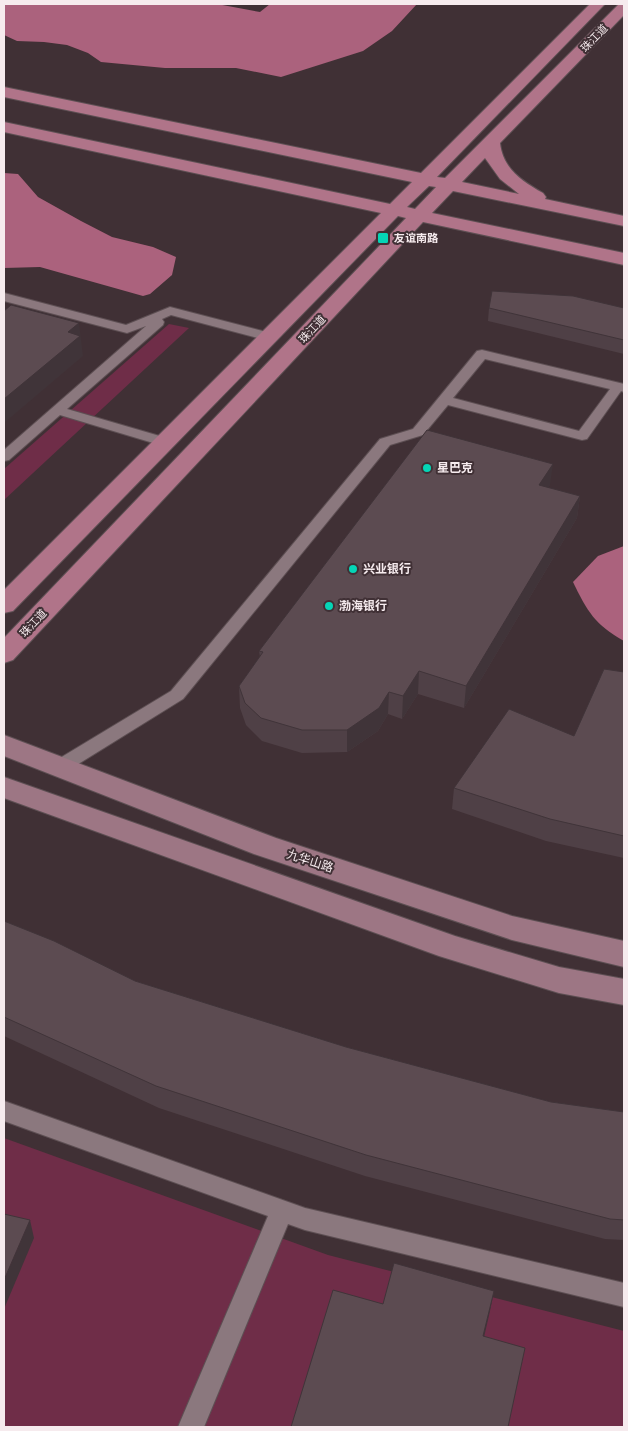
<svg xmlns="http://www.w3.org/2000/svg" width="628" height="1431" font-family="Rubik,'Noto Sans SC',sans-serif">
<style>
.green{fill:#6f2d48}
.water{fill:#ab627d}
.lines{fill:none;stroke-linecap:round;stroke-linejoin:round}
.lane-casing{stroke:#5d4f53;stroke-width:2}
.secondary-casing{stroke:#5d4f53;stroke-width:2}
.primary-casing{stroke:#5d4f53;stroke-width:2}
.lane{fill:#8b787e;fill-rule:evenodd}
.secondary{fill:#9d7684;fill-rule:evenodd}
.primary{fill:#b07489;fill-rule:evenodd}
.wall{fill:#4f4046}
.shaded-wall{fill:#403439}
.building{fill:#5c4b51;stroke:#403439}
.poi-dot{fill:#05d5b6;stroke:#403035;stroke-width:2}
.labels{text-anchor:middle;stroke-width:4;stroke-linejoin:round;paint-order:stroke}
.far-street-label{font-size:11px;fill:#f6ebee;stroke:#403035}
.far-poi-label{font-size:11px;font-weight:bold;fill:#f6ebee;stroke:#403035;text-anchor:start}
.poi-label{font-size:12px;font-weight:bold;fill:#f6ebee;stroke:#403035;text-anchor:start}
.street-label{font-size:12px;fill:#f6ebee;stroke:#403035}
</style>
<rect width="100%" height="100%" fill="#403035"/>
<g class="green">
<path d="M169,324L189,328L4,500V469Z"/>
<path d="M4,1138L328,1255L624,1331V1427H4Z"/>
</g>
<g class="water">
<path d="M4,4H217L260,12L270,4H417L392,31L363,51L281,77L236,68H165L101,62L88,53L67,45L44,42L17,41L4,35Z"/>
<path d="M4,173L18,174L38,197L81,221L112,237L153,247L176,257L172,275L150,294L143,296L40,267L4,268Z"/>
<path d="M624,546V641C595,625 587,611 573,582L598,556Z"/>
</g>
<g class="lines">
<defs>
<g id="lane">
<path d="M4,293L126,325L170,307L274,334L276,337L269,341L171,315L162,319L164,322L163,325L67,409L170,439L172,442L170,445H160L60,415L9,460L4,461V450L146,326L127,333L4,301Z"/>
<path d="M482,350L624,384V392L621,391L587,439L582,440L448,405L423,435L390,445L183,699L67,771L61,772L55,771L52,766L55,761L171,691L380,439L413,429L477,351ZM485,359L610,389L579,431L453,398Z"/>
<path d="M4,1101L305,1208L624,1283V1307L305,1230L288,1224L204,1427H178L268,1216L4,1121Z"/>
</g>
<g id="secondary">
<path d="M4,735L276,838L512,916L624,941V967L512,940L254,854L4,756Z"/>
<path d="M4,777L455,936L559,967L624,979V1005L559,993L439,956L4,798Z"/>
</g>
<path id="primary" d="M590,4H605L437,177L445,178L619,4H624V15L500,143C503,169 522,181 543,193L546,197L545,199L624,216V226L453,191L432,213L624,253V265L423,222L13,660L4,663V638L406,218L398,216L13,611L4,613V590L381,213L4,132V122L390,204L412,182L4,97V87L421,173ZM485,158L500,179L519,194L462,182ZM429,186L436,187L415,209L407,207Z"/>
</defs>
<use href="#lane" class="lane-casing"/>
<use href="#secondary" class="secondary-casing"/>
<use href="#primary" class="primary-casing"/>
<use href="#lane" class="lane"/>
<use href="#secondary" class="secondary"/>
<use href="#primary" class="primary"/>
</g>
<g class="wall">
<path d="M489,308H624V354L488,321Z"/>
<path d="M550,485L548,488L580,496L577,518L464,708L418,694L402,719L388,714L378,731L347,752L302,753L262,741L246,725L240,708L239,686L260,657L259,651Z"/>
<path d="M624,672V858L546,841L452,809L454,788L574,736Z"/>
<path d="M4,921L135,981L346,1047L551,1102L624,1112V1240L605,1239L365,1176L159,1108L4,1036Z"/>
</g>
<g class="shaded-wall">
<path d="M79,323L83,356L4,423V399L68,332Z"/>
<path d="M553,464L550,485L536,507L539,485Z"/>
<path d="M580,496L577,518L464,708L466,686Z"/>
<path d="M419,671L418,694L402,719L403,696Z"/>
<path d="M389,692L388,714L378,731L347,752V730Z"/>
<path d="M30,1220L34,1238L4,1309V1280Z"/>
<path d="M494,1291L490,1311L480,1355L483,1336Z"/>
</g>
<g class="building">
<path d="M492,291L573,296L624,308V340L489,308Z"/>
<path d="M11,305L79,323L68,332L80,336L4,399V311Z"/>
<path d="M427,430L553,464L539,485L580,496L466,686L419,671L403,696L389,692L379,708L347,730H302L261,718L245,703L239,686L263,652L259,651Z"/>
<path d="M604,669L624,672V836L550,819L454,788L509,709L574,736Z"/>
<path d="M4,921L54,941L135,981L346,1047L551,1102L624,1112V1220L610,1219L366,1155L156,1086L4,1017Z"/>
<path d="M4,1214L30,1220L4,1280Z"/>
<path d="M394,1263L494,1291L483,1336L525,1348L508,1427H291L333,1290L383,1304Z"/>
</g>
<g class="poi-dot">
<rect x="377" y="232" width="12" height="12" rx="2.5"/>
<circle cx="427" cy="468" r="5"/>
<circle cx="353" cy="569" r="5"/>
<circle cx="329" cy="606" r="5"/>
</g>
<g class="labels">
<g class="far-street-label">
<text transform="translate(594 38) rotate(-46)" y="4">珠江道</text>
<text transform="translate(312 329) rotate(-47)" y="4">珠江道</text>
<text transform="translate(33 623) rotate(-47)" y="4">珠江道</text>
</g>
<g class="far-poi-label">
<text x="394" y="242">友谊南路</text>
</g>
<g class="poi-label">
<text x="437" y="472">星巴克</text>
<text x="363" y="573">兴业银行</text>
<text x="339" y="610">渤海银行</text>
</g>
<g class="street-label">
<text transform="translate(310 861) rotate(18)" y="4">九华山路</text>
</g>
</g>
<rect width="628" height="1431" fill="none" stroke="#f6ebee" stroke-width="10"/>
</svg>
